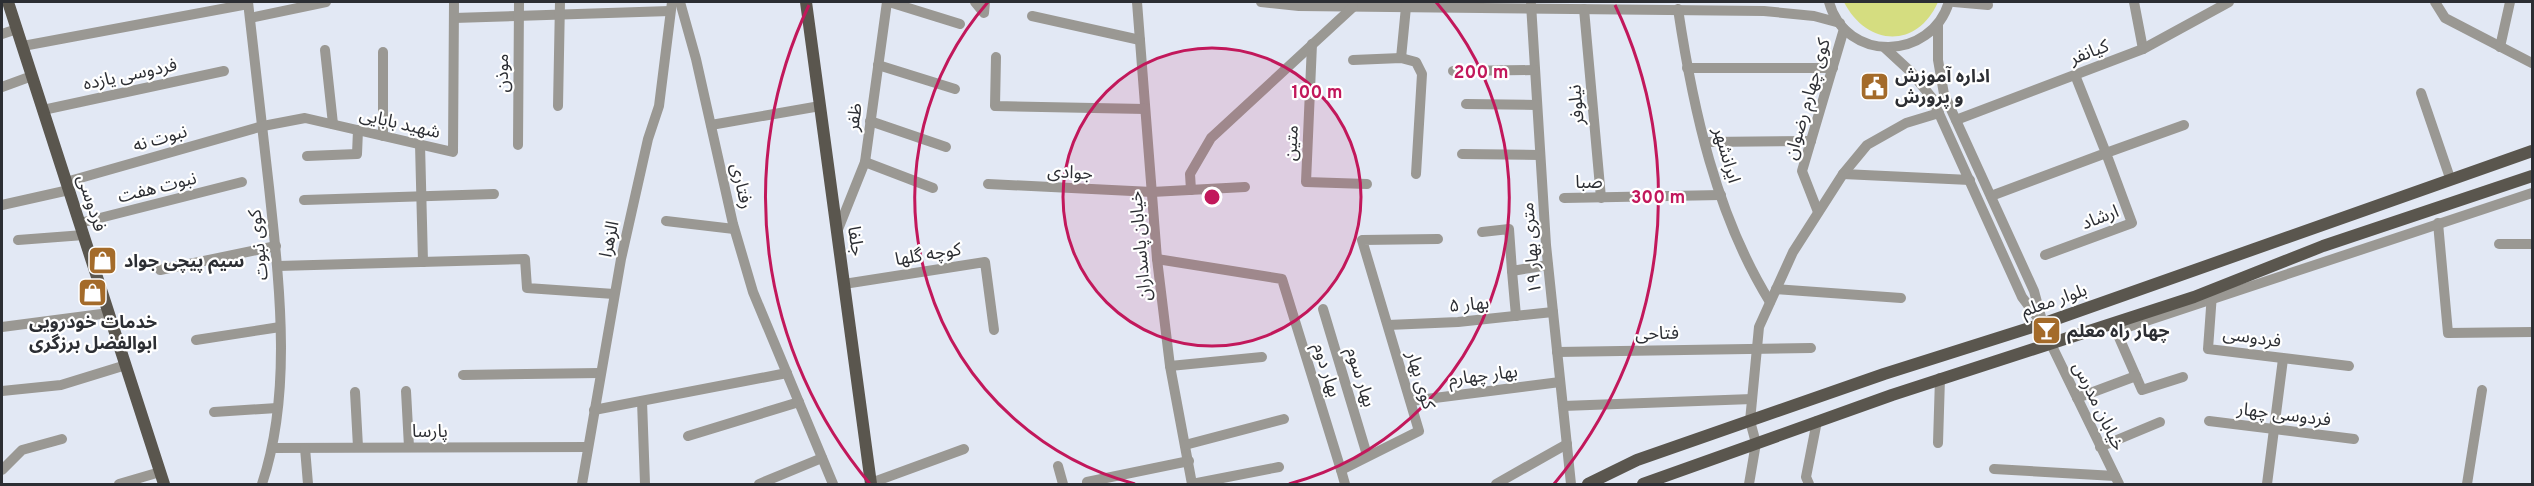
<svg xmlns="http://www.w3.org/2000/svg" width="2534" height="486" font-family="Overpass,'Noto Sans Arabic',sans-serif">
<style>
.grass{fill:#d5dd80}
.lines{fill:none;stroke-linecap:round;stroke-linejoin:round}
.minor{stroke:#9a9893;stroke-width:10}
.major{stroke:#5a564e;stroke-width:12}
.ring{fill:none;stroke:#c2185b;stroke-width:3}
.labels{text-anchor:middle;stroke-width:4.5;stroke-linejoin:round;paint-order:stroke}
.street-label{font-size:18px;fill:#2c2e33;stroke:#fff}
.poi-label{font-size:18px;font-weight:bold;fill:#2c2e33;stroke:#fff;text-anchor:start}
.centre{fill:#c2185b;stroke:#fff;stroke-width:3}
.ring-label{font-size:18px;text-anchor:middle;font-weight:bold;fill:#c2185b;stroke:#fff;stroke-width:4.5;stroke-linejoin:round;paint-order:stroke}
</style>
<rect width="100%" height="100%" fill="#e2e8f4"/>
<path class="grass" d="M1844,2H1938C1917,49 1867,47 1844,2Z"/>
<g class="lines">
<g class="minor">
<path d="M248,2C255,63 262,125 269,187C279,282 293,391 262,484"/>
<path d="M680,2L696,59L733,224L753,292L833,484"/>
<path d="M889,2L960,24"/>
<path d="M975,2L984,13L985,2"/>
<path d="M1137,2L1157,259L1170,366L1192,484"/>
<path d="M1261,2L1299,6L1764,11L1814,16L1840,23"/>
<path d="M1829,2C1846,63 1931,61 1949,2"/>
<path d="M1954,2L1988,5"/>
<path d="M2134,2L2143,49"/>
<path d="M2435,2L2445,18L2532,63"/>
<path d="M1531,4L1546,245L1571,484"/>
<path d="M1584,9L1601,198"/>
<path d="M1678,9C1693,109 1716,215 1770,302"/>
<path d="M1032,16L1140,40"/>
<path d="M250,18L326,2"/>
<path d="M454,18L670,11"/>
<path d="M1938,24V60L1944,94L2034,291L2041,317"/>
<path d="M2,34L17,29"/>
<path d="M1312,44L1306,182L1367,184"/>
<path d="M23,46L248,4"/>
<path d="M2500,47L2510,2"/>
<path d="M1885,48L1911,72L1932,98L2022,297L2042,324"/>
<path d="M325,50L333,124"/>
<path d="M383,52V136"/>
<path d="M996,57L995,106L1145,109"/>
<path d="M1401,58L1406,7"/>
<path d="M1353,60L1401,58L1416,62L1422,74L1416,174"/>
<path d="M878,65L955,89"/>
<path d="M1687,68H1833"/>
<path d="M1453,71L1535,70"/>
<path d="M2,87L32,76"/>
<path d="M2421,93L2450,178"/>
<path d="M1466,104L1537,105"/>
<path d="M558,106L560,2"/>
<path d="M43,110L224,71"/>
<path d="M1956,120L2143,49L2229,2"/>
<path d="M870,121L946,147"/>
<path d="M711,125L820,106"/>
<path d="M1706,142L1811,141"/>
<path d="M420,144L423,262"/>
<path d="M518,145L519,2"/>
<path d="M1462,154L1540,155"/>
<path d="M307,156L357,154L358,130"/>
<path d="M865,162L933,188"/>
<path d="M1843,174L1970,180"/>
<path d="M66,182L263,126L305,118L453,152L454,2"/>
<path d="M988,184L1152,192L1245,187"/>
<path d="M1191,190L1190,174L1211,138L1353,7"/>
<path d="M1991,196L2106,153L2075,75"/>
<path d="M1564,198L1721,195"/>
<path d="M304,200L494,194"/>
<path d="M2,205L69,190"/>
<path d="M1818,212L1802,171L1844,29"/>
<path d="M666,221L734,229"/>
<path d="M80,223L242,182"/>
<path d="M2438,223L2448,333L2532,332"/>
<path d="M837,232L865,162L887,2"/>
<path d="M1482,232L1509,229L1512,271L1548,265"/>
<path d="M18,240L84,235"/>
<path d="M2499,244H2532"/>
<path d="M2045,255L2132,223L2106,153L2184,125"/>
<path d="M1157,259L1282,279L1341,470"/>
<path d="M278,266L525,259L527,288L614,294"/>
<path d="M160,270L276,246"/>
<path d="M1512,271L1516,316"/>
<path d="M844,284L985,262L994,330"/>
<path d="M1776,289L1901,298"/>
<path d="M2212,294L2208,349L2349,366"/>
<path d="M1323,309L1367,455"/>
<path d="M1388,325L1458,322L1553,312"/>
<path d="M2114,326L2142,390L2183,377"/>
<path d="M2,327L109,313"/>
<path d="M2116,331L2532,193"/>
<path d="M196,340L280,327"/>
<path d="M2050,342L2119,484"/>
<path d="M1557,352L1811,348"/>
<path d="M1170,366L1262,357"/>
<path d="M463,375L600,373"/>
<path d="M2,391L61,385L126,365"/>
<path d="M406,391L409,447"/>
<path d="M355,392L358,447"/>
<path d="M2077,398L2136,376"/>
<path d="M642,401L645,484"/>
<path d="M1411,401L1560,382"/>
<path d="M1563,406L1752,399"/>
<path d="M594,410L787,373"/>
<path d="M214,412L277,408"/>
<path d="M2209,421L2354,439"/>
<path d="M688,436L799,402"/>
<path d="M1938,443L1940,378"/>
<path d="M1185,445L1284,419"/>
<path d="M2100,447L2160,422"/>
<path d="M272,448L588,447"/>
<path d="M305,448L308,484"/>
<path d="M1058,466L1063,484"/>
<path d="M1994,469L2115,476"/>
<path d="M2,470L22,450L62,439"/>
<path d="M1087,482L1189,461"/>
<path d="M871,483L964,449"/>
<path d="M119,484L160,472"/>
<path d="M582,484L621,259L648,139L659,106L672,2"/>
<path d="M759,484L822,458"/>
<path d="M1192,484L1279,467"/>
<path d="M1345,484L1341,470L1419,431L1362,240L1438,239"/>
<path d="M1496,484L1567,444"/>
<path d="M1749,484L1756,443L1750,421L1759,327L1793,252L1843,174L1867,145L1906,123L1939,113"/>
<path d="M1809,484L1806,477L1817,421"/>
<path d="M2267,484L2283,359"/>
<path d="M2467,484L2482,390"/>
</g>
<g class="major">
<path d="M8,2L164,484"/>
<path d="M806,2L871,484"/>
<path d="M1588,484L1637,460L1884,374L2042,324L2532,151"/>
<path d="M1643,484L1892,395L2194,297L2323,246L2532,176"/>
</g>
</g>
<circle cx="1212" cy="197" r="149" fill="#c2185b" fill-opacity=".12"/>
<g class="ring">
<circle cx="1212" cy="197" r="149"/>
<path d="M1135 484A297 297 0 0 1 988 2M1436 2A297 297 0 0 1 1289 484"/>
<path d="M870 484A446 446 0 0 1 809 5M1615 5A446 446 0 0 1 1554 484"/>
</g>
<defs>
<symbol id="civic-square" viewBox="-11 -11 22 22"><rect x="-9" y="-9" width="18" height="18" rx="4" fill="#a46b2a" stroke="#fff"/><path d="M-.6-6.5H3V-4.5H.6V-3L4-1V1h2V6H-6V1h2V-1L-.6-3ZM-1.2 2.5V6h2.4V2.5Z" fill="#fff"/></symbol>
<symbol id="shop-square" viewBox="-11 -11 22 22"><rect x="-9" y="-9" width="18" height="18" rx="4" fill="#a46b2a" stroke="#fff"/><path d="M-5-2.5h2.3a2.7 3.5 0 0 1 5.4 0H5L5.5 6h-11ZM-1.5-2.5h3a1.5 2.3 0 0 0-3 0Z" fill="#fff"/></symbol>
<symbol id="bar-square" viewBox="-11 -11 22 22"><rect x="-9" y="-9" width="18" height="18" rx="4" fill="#a46b2a" stroke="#fff"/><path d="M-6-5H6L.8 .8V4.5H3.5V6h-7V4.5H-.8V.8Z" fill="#fff"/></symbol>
</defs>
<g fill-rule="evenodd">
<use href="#civic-square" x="1858" y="70" width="33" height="33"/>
<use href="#shop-square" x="86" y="244" width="33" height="33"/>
<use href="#shop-square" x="76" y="276" width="33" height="33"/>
<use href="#bar-square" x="2030" y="314" width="33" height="33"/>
</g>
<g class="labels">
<g class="street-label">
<text transform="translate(2089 52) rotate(-21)" y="6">کیانفر</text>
<text transform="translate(502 73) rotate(-90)" y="6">موذن</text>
<text transform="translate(130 74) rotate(-12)" y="6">فردوسی یازده</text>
<text transform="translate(1807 99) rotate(-74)" y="6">کوی چهارم رضوان</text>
<text transform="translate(1576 105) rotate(-95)" y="6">نیلوفر</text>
<text transform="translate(854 117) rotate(-83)" y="6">ظفر</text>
<text transform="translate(400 123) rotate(13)" y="6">شهید بابایی</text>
<text transform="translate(160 138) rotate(-16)" y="6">نبوت نه</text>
<text transform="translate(1291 143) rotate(-87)" y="6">متین</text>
<text transform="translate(1727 155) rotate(74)" y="6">ایرانشهر</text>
<text transform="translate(1070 172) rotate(3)" y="6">جوادی</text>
<text x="1589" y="188">صبا</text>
<text transform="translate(742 186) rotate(77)" y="6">رفتاری</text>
<text transform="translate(157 187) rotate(-14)" y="6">نبوت هفت</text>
<text transform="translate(92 203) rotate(72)" y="6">فردوسی</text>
<text transform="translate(2100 217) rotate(-21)" y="6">ارشاد</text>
<text transform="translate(609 239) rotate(-78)" y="6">الزهرا</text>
<text transform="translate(856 241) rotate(82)" y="6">جلفا</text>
<text transform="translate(258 245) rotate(-96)" y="6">کوی نبوت</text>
<text transform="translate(1140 246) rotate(-95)" y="6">خیابان پاسداران</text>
<text transform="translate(1531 248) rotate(-95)" y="6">۱۹ متری بهار</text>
<text transform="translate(928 254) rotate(-9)" y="6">کوچه گلها</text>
<text transform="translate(2054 300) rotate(-19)" y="6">بلوار معلم</text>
<text transform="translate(1469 304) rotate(-5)" y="6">بهار ۵</text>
<text transform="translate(1657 333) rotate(-1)" y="6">فتاحی</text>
<text transform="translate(2252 337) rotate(8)" y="6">فردوسی</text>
<text transform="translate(1327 370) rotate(73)" y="6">بهار دوم</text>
<text transform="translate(1483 375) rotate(-7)" y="6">بهار چهارم</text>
<text transform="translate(1361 377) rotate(73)" y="6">بهار سوم</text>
<text transform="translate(1421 380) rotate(73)" y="6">کوی بهار</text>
<text transform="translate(2099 406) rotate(64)" y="6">خیابان مدرس</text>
<text transform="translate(2284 414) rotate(7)" y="6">فردوسی چهار</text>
<text x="430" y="437">پارسا</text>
</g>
<g class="poi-label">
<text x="1895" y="82">اداره آموزش<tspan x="1895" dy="21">و پرورش</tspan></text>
<text x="124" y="267">سیم پیچی جواد</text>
<text x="93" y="328" text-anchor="middle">خدمات خودرویی<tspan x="93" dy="21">ابوالفضل برزگری</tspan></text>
<text x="2067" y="337">چهار راه معلم</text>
</g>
</g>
<circle cx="1212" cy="197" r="9" class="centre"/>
<g class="ring-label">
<text x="1481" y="78">200 m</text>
<text x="1317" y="98">100 m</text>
<text x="1658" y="203">300 m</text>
</g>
<rect width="2534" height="486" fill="none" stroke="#2c2e33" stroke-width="6"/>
</svg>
